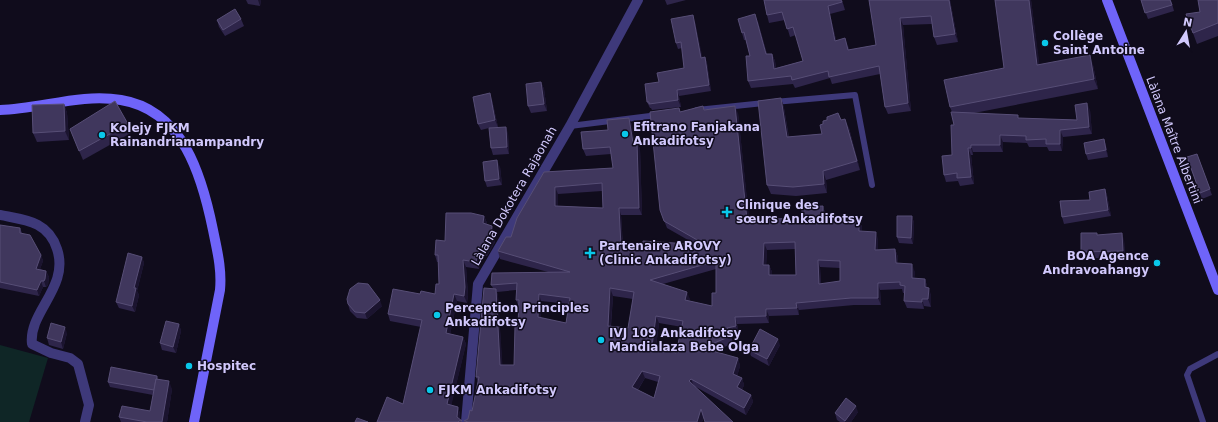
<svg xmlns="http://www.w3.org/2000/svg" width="1218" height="422" font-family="'DejaVu Sans',sans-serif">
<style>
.green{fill:#0f2626}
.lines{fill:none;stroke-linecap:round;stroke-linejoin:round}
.lane{stroke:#3e397a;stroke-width:6}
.street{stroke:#3e397a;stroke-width:10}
.secondary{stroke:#6f64f9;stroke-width:10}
.wall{fill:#2e254a;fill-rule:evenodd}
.shaded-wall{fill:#1b142f}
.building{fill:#40375d;stroke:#574e76;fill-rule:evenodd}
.poi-dot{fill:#09c8ea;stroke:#100c1c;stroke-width:1.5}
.labels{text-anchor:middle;stroke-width:3;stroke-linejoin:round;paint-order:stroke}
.poi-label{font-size:12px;font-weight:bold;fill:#d2c9fd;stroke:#100c1c;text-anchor:start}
.street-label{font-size:12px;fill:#d2c9fd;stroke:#100c1c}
</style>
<rect width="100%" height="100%" fill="#100c1c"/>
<path class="green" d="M0,345L48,358L29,422H0Z"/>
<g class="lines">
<g class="lane">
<path d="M774,102L855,95L872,185"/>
<path d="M697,110L765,103"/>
<path d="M570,126L658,115"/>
<path d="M1203,422L1187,375L1190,369L1218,354"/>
</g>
<g class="street">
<path d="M0,215C25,220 48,221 57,249C70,287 28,312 32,344L51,353L70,358L78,364L89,405L85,422"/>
<path d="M466,422L478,284L570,126L638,0"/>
</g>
<g class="secondary">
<path d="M1107,0L1218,290"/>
<path d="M0,110C40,109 81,93 121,100C183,110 202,176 213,230C217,250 222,269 220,290L194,422"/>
</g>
</g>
<g class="wall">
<path d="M246,0H261L260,6L248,4Z"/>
<path d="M665,0H686L667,5Z"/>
<path d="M764,0H842L845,10L830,14L836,40L848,46L849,50L876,45L869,0H950L958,42L937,45L934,37L932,24L903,25L911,111L888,114L885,107L880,74L832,84L830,78L795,88L793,84L751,88L748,81L750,56L746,40H744L742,33L758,22L767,54H772L775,61L776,68L803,61L796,35L790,37L785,20L769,23L767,15Z"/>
<path d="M995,0H1031L1039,64L1093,65L1098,89L974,113L1019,118L1077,120L1090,110L1092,134L1063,137L1062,151H1049L1047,147H1029L1027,143L1003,142V152H973V155H971L974,184L960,186L958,181L946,182L944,175L952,155L954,125L952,112L950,107L1004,68Z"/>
<path d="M1141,0H1171L1174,11L1148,19Z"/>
<path d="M1218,0V36L1197,44L1186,14L1200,12Z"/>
<path d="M241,19L244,26L225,36L219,27L217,20Z"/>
<path d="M695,22L702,58L705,57L707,63L711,91L679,96L681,107L652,110L651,108H650L647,102L659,82L684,68L682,48L678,49L676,43Z"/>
<path d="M541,82L544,89L547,111L531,113L528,106Z"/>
<path d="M781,98L784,108L789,137L822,134L823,124L838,113L841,120L849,128L860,170L826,180L827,193L796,196L771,194L767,185Z"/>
<path d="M492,100L498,127L491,128L508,133L509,154L493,155L491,148L489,128L481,130L478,124Z"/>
<path d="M64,104L67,113L69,140L37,142L33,133Z"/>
<path d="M703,106L704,109L738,113L749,220L802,218L823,206L825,213L826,219L859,220L862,227L861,232L878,239V250L895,249L898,257V264L915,272L914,278L925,279L927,286V288L931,295V307L924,306V309L907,308L904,301L905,293H903L902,289L880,290L881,305H854L799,310V315L769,316V323L737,324L739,334L731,335L733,343L714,352L738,358L740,366L737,376L742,378L744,385L742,390L751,395L753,402L746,415L696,387L704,417L702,422H464V421L468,419L472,411L478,382L476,377L493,288L491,285L548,272L500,259L498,251L511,237L544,172L613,168L611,154L586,156L583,149L608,130L629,118L632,125L634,143L637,142L640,149L642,215H621L623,246L642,249L695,244L667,228L660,210L679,108L680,112ZM602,191L603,208L558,206V194ZM795,249L796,275H772V272L769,265H766L767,250ZM820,267L840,268V281L821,284ZM716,269V293L712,306L689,301L690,299L663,284ZM516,290V300L519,307L518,326L514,365H502L498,296L497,292ZM613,296L633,299L628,328L611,326ZM541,301L569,304L566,323L541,318ZM659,323L682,327L676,353L656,347ZM645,378L658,382L654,398L638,390Z"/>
<path d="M128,124L131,133L83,160L70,129Z"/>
<path d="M1104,139L1106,146L1108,157L1088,160L1086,154Z"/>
<path d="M1197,154L1212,195L1202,199L1187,157Z"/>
<path d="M500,167L502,185L487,187L485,181Z"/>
<path d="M1105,189L1107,195L1111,216L1064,224L1062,217L1090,200Z"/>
<path d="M484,216L487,223V224L495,233L494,239L495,242L487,256L481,255L479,269L466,267L468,295L467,303L457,301L450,334L463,337L466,344L451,405L458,407L460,414V420L462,422H377L403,404L421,327L390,321L388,314L420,294H435L439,284L438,262H437L435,255L445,241Z"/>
<path d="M912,216L914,223L913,244L899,243L897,237Z"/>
<path d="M0,225L20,228L22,233L41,255L43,261L40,269L46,271L49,277L48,285L46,287H43L39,296L0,288Z"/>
<path d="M1124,240L1125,258H1083L1081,252Z"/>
<path d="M142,257L144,263L137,291L139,295L135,312L119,308L116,302Z"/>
<path d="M348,304L382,306L367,319L357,318L350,311Z"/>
<path d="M179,324L181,331L176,353L162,350L160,343Z"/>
<path d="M67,333L63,349L49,345L47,338Z"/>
<path d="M780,345L769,366L751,356L749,350Z"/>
<path d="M158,379L172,389L167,422H121L119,417L150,411L153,395L110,387L108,382Z"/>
<path d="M858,412L851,422H840L837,420L835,413Z"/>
</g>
<g class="shaded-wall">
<path d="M258,0H261L260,6Z"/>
<path d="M949,0H950L958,42L955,34Z"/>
<path d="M1029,0H1031L1041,75L1037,65Z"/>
<path d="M828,6L830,14L838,48L835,41Z"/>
<path d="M755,14L758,22L769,62L766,54Z"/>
<path d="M693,15L695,22L704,64L701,58Z"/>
<path d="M900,18L903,25L911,111L908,103Z"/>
<path d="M845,38L848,46L851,58L848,50Z"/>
<path d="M772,54L775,61L777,77L774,69Z"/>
<path d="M1090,55L1093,65L1098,89L1094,79Z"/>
<path d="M705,57L707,63L711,91L709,85Z"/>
<path d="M541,82L544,89L547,111L544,104Z"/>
<path d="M677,90L679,96L681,107L678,100Z"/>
<path d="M490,93L492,100L498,127L495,120Z"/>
<path d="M781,98L784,108L790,146L787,137Z"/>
<path d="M1087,103L1090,110L1092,134L1089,127Z"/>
<path d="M64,104L67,113L69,140L65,131Z"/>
<path d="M735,106L738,113L750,227L747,220Z"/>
<path d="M629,118L632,125L635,150L633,143Z"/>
<path d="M845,119L849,128L860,170L857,161Z"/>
<path d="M506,127L508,133L509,154L507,147Z"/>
<path d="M1060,130L1063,137L1062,151L1060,144Z"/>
<path d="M1000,135L1003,142V152L1000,145Z"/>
<path d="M1104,139L1106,146L1108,157L1106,150Z"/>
<path d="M637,142L640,149L642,215L639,208Z"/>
<path d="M971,145L973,152V155L971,148Z"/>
<path d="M968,148L971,155L974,184L971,177Z"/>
<path d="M497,160L500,167L502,185L499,179Z"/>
<path d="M823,171L826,180L827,193L824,184Z"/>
<path d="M555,187L558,194V214L555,206Z"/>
<path d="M1105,189L1107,195L1111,216L1108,210Z"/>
<path d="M823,206L825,213L826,226L823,219Z"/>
<path d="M619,208L621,215L623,253L621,246Z"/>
<path d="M484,216L487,223L485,231L483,223Z"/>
<path d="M912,216L914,223L913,244L911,238Z"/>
<path d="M859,220L862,227L861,239L859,231Z"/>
<path d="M492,226L495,233L494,239L495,242L487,256L484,249L491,235Z"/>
<path d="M876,232L878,239V257L875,250Z"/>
<path d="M1122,233L1124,240L1125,258L1123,251Z"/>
<path d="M764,243L767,250L766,272L763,265Z"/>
<path d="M479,248L481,255L479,269L476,262Z"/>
<path d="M895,249L898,257V271L896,263Z"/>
<path d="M41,255L43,261L38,275L36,269Z"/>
<path d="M142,257L144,263L137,291L139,295L135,312L132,306L134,288Z"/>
<path d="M463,260L466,267L468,295L467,303L464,296Z"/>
<path d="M818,260L820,267L821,291L819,284Z"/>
<path d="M912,264L915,272L914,285L912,278Z"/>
<path d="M769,265L772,272V282L769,275Z"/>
<path d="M46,271L49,277L48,285L46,287L44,281Z"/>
<path d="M925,279L927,286V295L925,287Z"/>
<path d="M41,281L43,287L39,296L37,290Z"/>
<path d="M878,283L880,290L881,305L878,298Z"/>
<path d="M610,288L613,296L610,333L608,326Z"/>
<path d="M929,288L931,295V307L928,299Z"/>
<path d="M496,289L498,296L503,373L500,365Z"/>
<path d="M687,292L690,299L688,307L685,300Z"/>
<path d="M454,294L457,301L449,340L446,333Z"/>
<path d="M539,294L541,301V325L538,317Z"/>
<path d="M922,299L924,306V309L922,302Z"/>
<path d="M380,300L382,306L367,319L365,313Z"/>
<path d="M796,303L799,310V315L797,308Z"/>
<path d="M766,309L769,316V323L766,316Z"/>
<path d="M656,316L659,323L655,353L652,346Z"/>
<path d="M735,317L737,324L739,334L736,326Z"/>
<path d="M179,324L181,331L176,353L173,347Z"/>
<path d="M65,327L67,333L63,349L61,342Z"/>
<path d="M463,337L466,344L450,411L447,404Z"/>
<path d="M778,339L780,345L769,366L767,359Z"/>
<path d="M738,358L740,366L736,381L733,374Z"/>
<path d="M642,371L645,378L635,394L632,387Z"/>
<path d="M742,378L744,385L740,395L737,387Z"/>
<path d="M691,379L694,386L689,381Z"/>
<path d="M169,381L172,389L167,422H162Z"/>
<path d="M751,395L753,402L746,415L744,408Z"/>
<path d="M856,406L858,412L851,422H845V421Z"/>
<path d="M458,407L460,414V421H459V422H458L457,417Z"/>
<path d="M701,409L704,416L702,422H697Z"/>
</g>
<g class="building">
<path d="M764,0H841L842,2L828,6L835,41L845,38L848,50L876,45L869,0H949L955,34L934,37L931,16L900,18L908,103L885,107L879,66L829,77L828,71L792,80L791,76L748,81L746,56H750L744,32L742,33L738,19L755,14L766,54H772L774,69L803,61L793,27L787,29L782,12L767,15Z"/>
<path d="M995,0H1029L1037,65L1090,55L1094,79L950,107L944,80L1004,68Z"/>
<path d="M1141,0H1170L1172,5L1145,13Z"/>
<path d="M1198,0H1218V23L1193,33L1186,14L1200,12Z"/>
<path d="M235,9L241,19L223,30L217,20Z"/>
<path d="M693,15L701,58L705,57L709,85L677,90L678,100L649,104V102H647L645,84L659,82L657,73L684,68L681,42L676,43L671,19Z"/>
<path d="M541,82L544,104L528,106L526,84Z"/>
<path d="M490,93L495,120L478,124L473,97Z"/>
<path d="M781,98L787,137L822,134L820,125L823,124V121L827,120V117L838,113L841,120L845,119L857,161L823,171L824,184L793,187L767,185L758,101Z"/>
<path d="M115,101L128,124L79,151L70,129Z"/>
<path d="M1087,103L1089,127L1060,130V144H1046V139L1026,140V136L1000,135V145H971V148H968L971,177L957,178V173L944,175L942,156L952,155L951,125H954L951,112L1018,115V118L1077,120L1075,105Z"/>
<path d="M64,104L65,131L33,133L32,105Z"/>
<path d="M703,106L704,110L735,106L747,220L802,218V207L823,206V219L859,220V231L876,232L875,250L895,249L896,263L912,264V278L925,279V287L929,288L928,299H922V302L904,301L905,286L900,285V282L878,283V298H851L796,303L797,308L766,309V316L735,317L736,326L727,328L731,336L702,348L738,358L733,374L742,378L737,387L751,395L744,408L691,379L689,381L733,422H705L701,409L697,422H469L464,421L468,419L470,410L472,411L479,377H476L484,288L496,289L500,365H514L515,326H518L519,300H516L517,283L491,285L492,273L570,272L498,251L506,237H511L517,218L544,172L613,168L610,147L583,149L581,132L608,130L607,120L629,118L633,143L637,142L639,208H619L621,246L642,249L643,241L706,245L664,221L660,210L650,112L679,108L680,112ZM602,183L603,208L555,206V187ZM795,242L796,275H769V265H763L764,243ZM818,260L840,261V281L819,284ZM716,261V293H712V306L685,300L687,292L650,280ZM610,288L634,292L628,328L608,326ZM539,294L570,298L566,323L538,317ZM656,316L683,321L676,353L652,346ZM642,371L660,376L654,398L632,387Z"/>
<path d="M506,127L507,147L491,148L489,128Z"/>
<path d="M1104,139L1106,150L1086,154L1084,143Z"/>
<path d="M1197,154L1210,189L1200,193L1187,157Z"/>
<path d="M497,160L499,179L485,181L483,162Z"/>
<path d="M1105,189L1108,210L1062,217L1060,201L1090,200L1089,192Z"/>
<path d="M446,213H471L484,216L483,223L492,226L491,235H492L484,249L479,248L476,262L463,260L465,287L464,296L454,294L446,333L463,337L447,404L458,407L457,417L462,421H459L458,422H377L387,397L403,404L422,320L388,314L393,289L420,294L421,291L435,294L436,284H439L438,255H435L436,240L445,241Z"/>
<path d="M897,216H912L911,238L897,237Z"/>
<path d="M0,225L20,228V233L30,235L41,255L36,269L46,271L45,279L44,281H41L37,290L0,282Z"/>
<path d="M1081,233H1097V235L1122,233L1123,251L1081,252Z"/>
<path d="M128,253L142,257L134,288H136L132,306L116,302Z"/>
<path d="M358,283L368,284L380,300L365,313L355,312L348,304L347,299L350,289Z"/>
<path d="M166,321L179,324L173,347L160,343Z"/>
<path d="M51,323L65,327L61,342L47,338Z"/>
<path d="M760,329L778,339L767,359L749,350Z"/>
<path d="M111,367L157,376V379H156L154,390L108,382Z"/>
<path d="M156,379L169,381L162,422H147L119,417L122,406L150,411Z"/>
<path d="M846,398L856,406L845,421L835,413Z"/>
<path d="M357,418L368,422H355Z"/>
</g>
<g class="poi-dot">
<circle cx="1045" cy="43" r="4"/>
<circle cx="625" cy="134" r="4"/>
<circle cx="102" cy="135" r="4"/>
<path d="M725 206h4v4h4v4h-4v4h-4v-4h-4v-4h4z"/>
<path d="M588 247h4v4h4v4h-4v4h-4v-4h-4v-4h4z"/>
<circle cx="1157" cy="263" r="4"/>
<circle cx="437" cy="315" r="4"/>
<circle cx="601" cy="340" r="4"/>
<circle cx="189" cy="366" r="4"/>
<circle cx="430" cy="390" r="4"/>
</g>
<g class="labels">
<g class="poi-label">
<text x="1053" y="40">Collège<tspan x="1053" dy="14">Saint Antoine</tspan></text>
<text x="633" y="131">Efitrano Fanjakana<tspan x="633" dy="14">Ankadifotsy</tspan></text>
<text x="110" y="132">Kolejy FJKM<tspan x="110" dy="14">Rainandriamampandry</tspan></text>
<text x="736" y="209">Clinique des<tspan x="736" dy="14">sœurs Ankadifotsy</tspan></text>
<text x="599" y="250">Partenaire AROVY<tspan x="599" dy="14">(Clinic Ankadifotsy)</tspan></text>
<text x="1149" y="260" text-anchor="end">BOA Agence<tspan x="1149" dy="14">Andravoahangy</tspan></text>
<text x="445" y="312">Perception Principles<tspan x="445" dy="14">Ankadifotsy</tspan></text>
<text x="609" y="337">IVJ 109 Ankadifotsy<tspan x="609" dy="14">Mandialaza Bebe Olga</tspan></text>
<text x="197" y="370">Hospitec</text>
<text x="438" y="394">FJKM Ankadifotsy</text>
</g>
<g class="street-label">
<text transform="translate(1174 140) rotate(69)" y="4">Làlana Maître Albertini</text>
<text transform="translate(514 196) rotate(-60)" y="4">Làlana Dokotera Rajaonah</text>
</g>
</g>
<g transform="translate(1186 32) rotate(11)" stroke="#100c1c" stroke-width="3" paint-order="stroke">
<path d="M0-3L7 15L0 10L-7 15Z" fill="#d2c9fd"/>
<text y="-6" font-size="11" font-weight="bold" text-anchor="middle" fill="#d2c9fd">N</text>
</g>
</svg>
